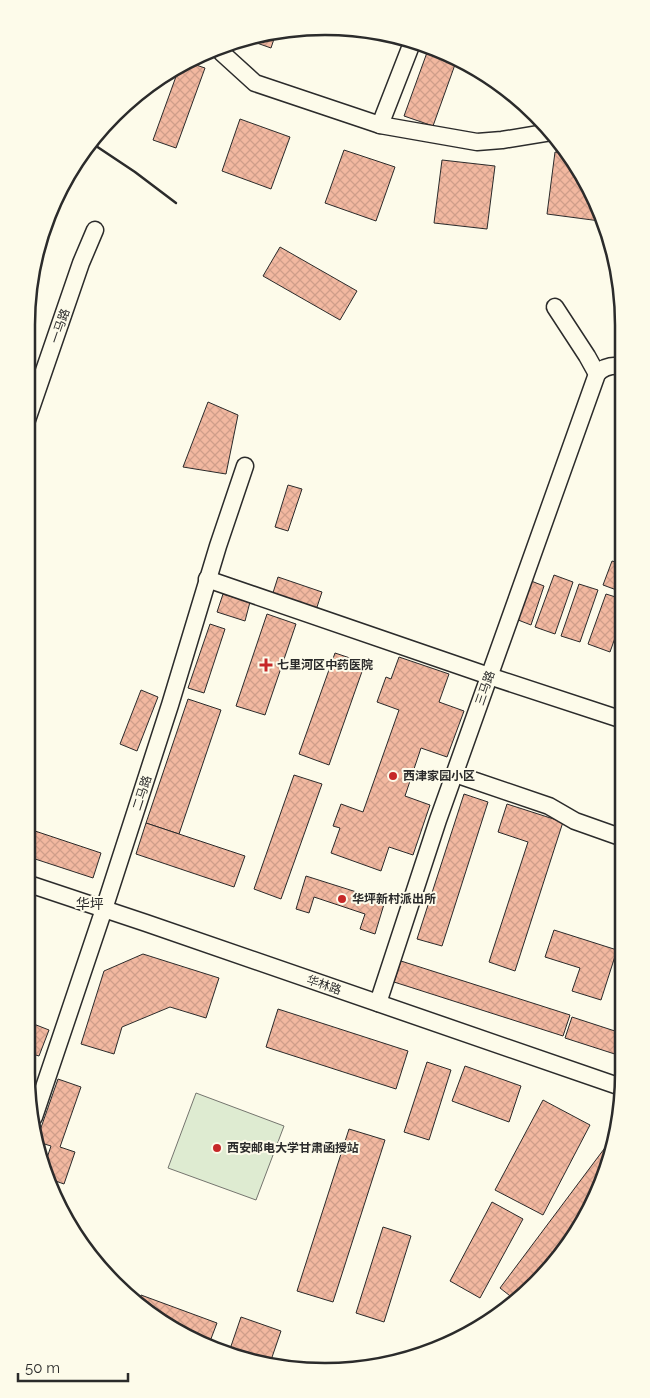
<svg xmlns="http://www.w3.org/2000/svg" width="650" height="1398" font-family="Raleway,'Noto Sans SC',sans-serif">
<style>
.green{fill:#deebd1;stroke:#74746e}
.building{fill:url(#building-cross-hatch);stroke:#2b2b2b}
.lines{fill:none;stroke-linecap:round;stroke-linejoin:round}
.minor-casing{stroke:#2b2b2b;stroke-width:19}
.minor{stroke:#fdfbea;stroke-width:16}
.wall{stroke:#2b2b2b;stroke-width:2.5}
.poi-dot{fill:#c62828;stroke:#fdfbea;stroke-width:2}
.labels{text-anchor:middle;stroke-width:4;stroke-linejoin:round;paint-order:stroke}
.street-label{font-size:12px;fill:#2b2b2b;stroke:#fdfbea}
.poi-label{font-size:12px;font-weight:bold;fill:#2b2b2b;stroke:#fdfbea;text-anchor:start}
.neighbourhood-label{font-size:14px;fill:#2b2b2b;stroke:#fdfbea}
.rim{fill:none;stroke:#2b2b2b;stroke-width:2.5}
</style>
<defs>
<pattern id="building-cross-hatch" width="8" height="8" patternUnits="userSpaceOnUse" patternTransform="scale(1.25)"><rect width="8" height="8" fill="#f2b8a0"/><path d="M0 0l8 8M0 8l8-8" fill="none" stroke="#d09e8a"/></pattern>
</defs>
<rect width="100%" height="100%" fill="#fdfbea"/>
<path class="green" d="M196,1093L284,1126L256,1200L168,1168Z"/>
<g class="building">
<path d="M275,36L271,48L251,41Z"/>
<path d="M429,47L439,49L457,59L433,126L404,116Z"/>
<path d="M190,63L205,68L176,148L153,140L178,71Z"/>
<path d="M240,119L290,137L271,189L222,171Z"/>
<path d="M344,150L395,167L376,221L325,203Z"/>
<path d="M555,152L568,154L601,210L600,221L547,214Z"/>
<path d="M442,160L495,166L487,229L434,223Z"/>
<path d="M280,247L357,291L340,320L263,276Z"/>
<path d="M208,402L238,415L226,474L183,467Z"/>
<path d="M288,485L302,489L288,531L275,527Z"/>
<path d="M612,561L622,564V592L603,585Z"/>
<path d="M554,575L573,582L555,634L535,627Z"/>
<path d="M278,577L322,592L315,613L271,599Z"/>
<path d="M526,579L544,586L531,625L513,618Z"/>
<path d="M579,584L598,590L580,642L561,636Z"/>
<path d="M223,594L250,602L245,621L217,612Z"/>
<path d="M606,594L622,599V618L610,652L588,644Z"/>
<path d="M267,614L296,624L265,715L236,706Z"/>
<path d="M210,624L225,629L204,693L188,688Z"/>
<path d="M335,653L365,663L329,765L299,754Z"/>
<path d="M399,657L449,674L439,702L464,711L447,757L421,748L405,796L430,805L413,855L389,847L381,871L331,853L340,828L333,826L341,804L363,812L399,710L377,702L386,677L391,679Z"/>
<path d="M141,690L158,697L137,751L120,744Z"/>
<path d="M188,699L221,710L179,834L146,823Z"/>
<path d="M294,775L322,784L281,899L254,889Z"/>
<path d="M464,794L488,802L442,946L417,939Z"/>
<path d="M507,804L563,822L515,971L489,962L528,842L498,832Z"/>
<path d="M146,823L245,856L234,887L136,854Z"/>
<path d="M26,828L101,853L93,878L26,856Z"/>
<path d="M306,876L385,901L375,934L360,929L365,914L314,897L309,913L296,909Z"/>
<path d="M26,901L34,903L28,923L26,922Z"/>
<path d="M554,930L617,950L601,1000L572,991L580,968L545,957Z"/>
<path d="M143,954L219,978L206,1018L170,1007L122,1027L114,1054L81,1044L104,971Z"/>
<path d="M401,961L570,1015L563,1036L394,982Z"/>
<path d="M278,1009L408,1051L396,1089L266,1047Z"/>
<path d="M572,1017L624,1034V1057L565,1038Z"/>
<path d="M26,1021L49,1030L39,1056L26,1052Z"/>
<path d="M427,1062L451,1070L429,1140L404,1132Z"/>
<path d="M465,1066L521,1086L509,1122L452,1101Z"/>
<path d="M58,1079L81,1087L60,1147L75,1152L64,1184L47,1178L43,1170L51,1146L38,1142L37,1139Z"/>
<path d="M543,1100L590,1125L543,1215L495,1190Z"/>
<path d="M349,1129L385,1140L333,1302L297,1291Z"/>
<path d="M610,1141L601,1187L567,1241L540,1278L514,1299L500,1288Z"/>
<path d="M492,1202L523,1219L480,1298L450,1281Z"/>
<path d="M383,1227L411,1236L384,1322L356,1313Z"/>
<path d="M141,1295L217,1323L209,1344L176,1332L139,1301Z"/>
<path d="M241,1317L281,1331L269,1366L229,1352Z"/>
</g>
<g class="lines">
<defs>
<g id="minor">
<path d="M219,47L222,53L255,83L380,125L477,142L502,140L551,132"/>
<path d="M380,125L412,43"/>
<path d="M555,307L587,356L597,374"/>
<path d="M26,423L81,263L95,230"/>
<path d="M207,579L489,676L623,720"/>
<path d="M455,774L549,806L575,821L623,838"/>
<path d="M26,883L146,923L621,1087"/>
<path d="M378,1003L438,820L597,374C603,367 612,365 621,366"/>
<path d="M34,1117L104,909L170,705L218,546L245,466"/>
</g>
</defs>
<use href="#minor" class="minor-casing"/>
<use href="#minor" class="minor"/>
<path class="wall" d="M93,144L135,172L176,203"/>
</g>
<g class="poi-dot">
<path d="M263.5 657.5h5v5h5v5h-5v5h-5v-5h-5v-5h5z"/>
<circle cx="393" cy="776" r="5"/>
<circle cx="342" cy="899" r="5"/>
<circle cx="217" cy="1148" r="5"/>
</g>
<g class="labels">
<g class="street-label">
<text transform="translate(60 326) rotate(-71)" y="4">一马路</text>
<text transform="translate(485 688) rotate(-71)" y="4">三马路</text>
<text transform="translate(142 793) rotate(-72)" y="4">二马路</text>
<text transform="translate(324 985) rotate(19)" y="4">华林路</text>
</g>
<g class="poi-label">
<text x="277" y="669">七里河区中药医院</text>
<text x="403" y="780">西津家园小区</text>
<text x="352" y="903">华坪新村派出所</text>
<text x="227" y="1152">西安邮电大学甘肃函授站</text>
</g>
<g class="neighbourhood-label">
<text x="90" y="909">华坪</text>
</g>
</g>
<path d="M0 0H650V1398H0ZM325 35H325A290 290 0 0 1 615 325V1073A290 290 0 0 1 325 1363H325A290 290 0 0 1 35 1073V325A290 290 0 0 1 325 35Z" fill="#fdfbea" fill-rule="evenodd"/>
<path class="rim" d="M325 35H325A290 290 0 0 1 615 325V1073A290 290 0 0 1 325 1363H325A290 290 0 0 1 35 1073V325A290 290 0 0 1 325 35Z"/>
<path d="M18 1373v8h110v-8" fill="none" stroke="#2b2b2b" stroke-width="2.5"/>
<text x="25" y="1373" font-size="15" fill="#2b2b2b" stroke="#fdfbea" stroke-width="4" paint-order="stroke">50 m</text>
</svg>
